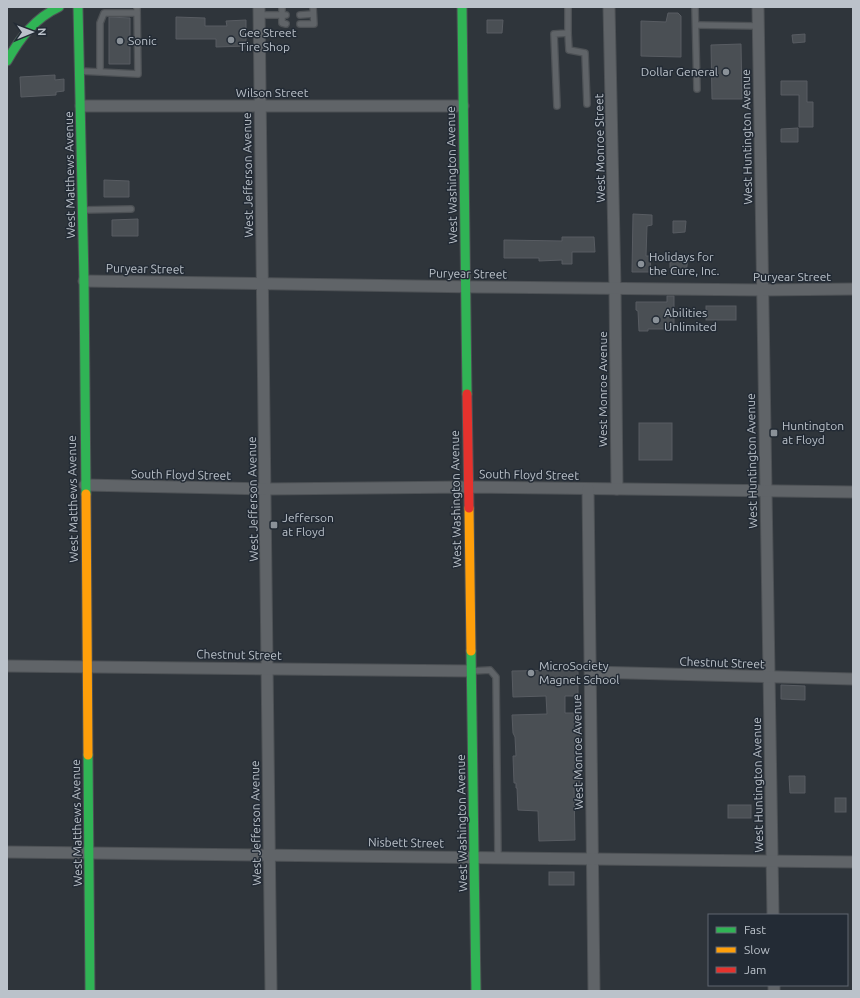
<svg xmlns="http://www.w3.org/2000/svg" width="860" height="998" font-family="Ubuntu,sans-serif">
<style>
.building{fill:#4a4f54;stroke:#585c62}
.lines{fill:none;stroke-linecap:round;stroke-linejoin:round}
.lane-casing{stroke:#4d5155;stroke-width:8}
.street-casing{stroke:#4d5155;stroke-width:13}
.fast-casing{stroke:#4d5155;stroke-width:11}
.slow-casing{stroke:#4d5155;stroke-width:11}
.jam-casing{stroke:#4d5155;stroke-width:11}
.lane{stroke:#606468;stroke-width:5.5}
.street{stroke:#606468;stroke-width:11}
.fast{stroke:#30b455;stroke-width:9}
.slow{stroke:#ff9f0a;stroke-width:9}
.jam{stroke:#e5322d;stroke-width:9}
.poi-dot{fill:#8a9198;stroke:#232b35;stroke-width:1.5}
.labels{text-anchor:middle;stroke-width:3;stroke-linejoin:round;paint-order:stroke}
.poi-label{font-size:12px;fill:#bbc2ca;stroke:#232b35;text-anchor:start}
.street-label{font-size:12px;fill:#bbc2ca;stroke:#232b35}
</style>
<rect width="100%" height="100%" fill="#2f353b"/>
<g class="building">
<path d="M668,13H678L681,16V57L641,56V21L666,22Z"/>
<path d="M109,17L130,18V64H109Z"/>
<path d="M176,17L205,18V26H227L226,21L246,20V46L216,47V39H176Z"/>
<path d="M487,20H503L502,33H487Z"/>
<path d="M805,34V42L793,43L792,35Z"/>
<path d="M741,44L742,99H712L711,45Z"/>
<path d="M55,75V80L64,79V91L56,92V95L21,97L20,77Z"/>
<path d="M781,81H807V102H813V127H799V95H781Z"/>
<path d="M798,128V142H781V129Z"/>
<path d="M104,180L129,181V197H104Z"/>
<path d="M633,214L652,215V225L647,226L646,256H650L651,272H632Z"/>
<path d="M138,219V236H112V220Z"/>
<path d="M673,221H686L685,232L673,233Z"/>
<path d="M562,237H594L595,252H572V264H562V260L539,261V258H504V240L562,241Z"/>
<path d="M670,256H688L686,274L673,275V268H670Z"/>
<path d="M667,296H674V329H648V331H639L638,311L636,310V302H667Z"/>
<rect x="706" y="306" width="30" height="14"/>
<rect x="639" y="423" width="33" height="37"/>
<path d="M578,670V696H565V713H579L580,786L574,787L575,840L539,841L538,811L518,810L517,788H516V783H514L513,756H516L515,737L513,733L512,715L547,714L546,696L513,697L512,671Z"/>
<path d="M781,685L805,686V700L781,699Z"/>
<path d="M789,776H805V793H790Z"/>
<rect x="835" y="798" width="11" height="14"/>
<rect x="728" y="805" width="23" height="13"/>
<rect x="549" y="872" width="25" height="13"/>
</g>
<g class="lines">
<defs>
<g id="lane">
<path d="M695,7L697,89"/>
<path d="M259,15H282V7"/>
<path d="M300,15L313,14"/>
<path d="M286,24L282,23V15H286"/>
<path d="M300,24H314L313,7"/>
<path d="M696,25L758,26"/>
<path d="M568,33L569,50L585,53L587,104"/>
<path d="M80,71L138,74L137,7"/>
<path d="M100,71V23L104,13H137"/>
<path d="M557,106L554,34L568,33V7"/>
<path d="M83,210L131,209"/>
<path d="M472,671L490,670L496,677L498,857"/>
</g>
<g id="street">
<path d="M259,7L271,991"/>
<path d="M609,7L615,288L617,489"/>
<path d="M758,7L773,915"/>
<path d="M81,106H463"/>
<path d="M84,281L478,287L762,290L853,289"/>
<path d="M85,485L266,489L468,487L853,492"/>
<path d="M588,489L594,991"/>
<path d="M7,666L471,671"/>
<path d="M591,672L853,679"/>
<path d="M7,852L853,862"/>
<path d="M774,985V991"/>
</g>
<g id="fast">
<path d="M78,7L84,281L86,494"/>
<path d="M462,7L467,394"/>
<path d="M7,61C20,38 35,18 59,7"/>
<path d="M471,651L476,991"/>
<path d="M88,755L90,991"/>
</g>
<g id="slow">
<path d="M86,494L88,755"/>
<path d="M469,508L471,651"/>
</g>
<path id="jam" d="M467,394L469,508"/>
</defs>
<use href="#lane" class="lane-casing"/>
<use href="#street" class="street-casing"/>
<use href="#fast" class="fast-casing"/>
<use href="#slow" class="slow-casing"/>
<use href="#jam" class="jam-casing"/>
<use href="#lane" class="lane"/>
<use href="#street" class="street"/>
<use href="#fast" class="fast"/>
<use href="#slow" class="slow"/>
<use href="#jam" class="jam"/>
</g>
<g class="poi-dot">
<circle cx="231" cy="40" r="4"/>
<circle cx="120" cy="41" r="4"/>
<circle cx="726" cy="72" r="4"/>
<circle cx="641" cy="264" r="4"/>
<circle cx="656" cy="320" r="4"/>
<rect x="770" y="429" width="8" height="8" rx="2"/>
<rect x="270" y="521" width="8" height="8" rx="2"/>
<circle cx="531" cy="673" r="4"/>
</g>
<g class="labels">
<g class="poi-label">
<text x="239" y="37">Gee Street<tspan x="239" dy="14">Tire Shop</tspan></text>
<text x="128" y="45">Sonic</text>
<text x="718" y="76" text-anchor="end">Dollar General</text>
<text x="649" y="261">Holidays for<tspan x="649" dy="14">the Cure, Inc.</tspan></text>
<text x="664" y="317">Abilities<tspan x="664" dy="14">Unlimited</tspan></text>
<text x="782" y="430">Huntington<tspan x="782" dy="14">at Floyd</tspan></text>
<text x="282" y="522">Jefferson<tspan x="282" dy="14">at Floyd</tspan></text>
<text x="539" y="670">MicroSociety<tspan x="539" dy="14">Magnet School</tspan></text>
</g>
<g class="street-label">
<text x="272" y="97">Wilson Street</text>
<text transform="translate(747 137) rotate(-91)" y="4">West Huntington Avenue</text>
<text transform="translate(600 148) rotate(-91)" y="4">West Monroe Street</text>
<text transform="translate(70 175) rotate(-91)" y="4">West Matthews Avenue</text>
<text transform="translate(248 175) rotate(-91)" y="4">West Jefferson Avenue</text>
<text transform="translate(452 175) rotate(-91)" y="4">West Washington Avenue</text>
<text transform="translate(145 269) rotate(1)" y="4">Puryear Street</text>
<text transform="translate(468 274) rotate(1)" y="4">Puryear Street</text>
<text x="792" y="281">Puryear Street</text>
<text transform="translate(603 389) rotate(-90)" y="4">West Monroe Avenue</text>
<text transform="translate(752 461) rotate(-91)" y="4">West Huntington Avenue</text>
<text transform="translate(181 475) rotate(1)" y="4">South Floyd Street</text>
<text transform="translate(529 475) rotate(1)" y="4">South Floyd Street</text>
<text transform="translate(73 499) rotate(-91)" y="4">West Matthews Avenue</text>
<text transform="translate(253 499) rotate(-91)" y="4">West Jefferson Avenue</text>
<text transform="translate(456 499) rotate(-91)" y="4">West Washington Avenue</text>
<text transform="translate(239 655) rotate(1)" y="4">Chestnut Street</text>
<text transform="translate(722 663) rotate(2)" y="4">Chestnut Street</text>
<text transform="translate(578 752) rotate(-91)" y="4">West Monroe Avenue</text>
<text transform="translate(758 785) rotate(-91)" y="4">West Huntington Avenue</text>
<text transform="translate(77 823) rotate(-91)" y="4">West Matthews Avenue</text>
<text transform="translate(256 823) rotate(-91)" y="4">West Jefferson Avenue</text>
<text transform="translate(462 823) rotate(-91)" y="4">West Washington Avenue</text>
<text transform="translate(406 843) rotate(1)" y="4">Nisbett Street</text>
</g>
</g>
<rect width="860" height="998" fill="none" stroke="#bbc2ca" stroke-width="16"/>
<rect x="708" y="914" width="140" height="72" fill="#232b35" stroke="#606771"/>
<rect x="716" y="927" width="20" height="6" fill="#30b455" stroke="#606771"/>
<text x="744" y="934" font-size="12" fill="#bbc2ca">Fast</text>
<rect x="716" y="947" width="20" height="6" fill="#ff9f0a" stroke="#606771"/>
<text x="744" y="954" font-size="12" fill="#bbc2ca">Slow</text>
<rect x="716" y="967" width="20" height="6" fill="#e5322d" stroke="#606771"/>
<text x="744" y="974" font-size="12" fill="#bbc2ca">Jam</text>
<g transform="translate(32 32) rotate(89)" stroke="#232b35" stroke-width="3" paint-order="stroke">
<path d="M0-3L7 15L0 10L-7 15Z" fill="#bbc2ca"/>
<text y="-6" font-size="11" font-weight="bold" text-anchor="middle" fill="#bbc2ca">N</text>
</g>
</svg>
